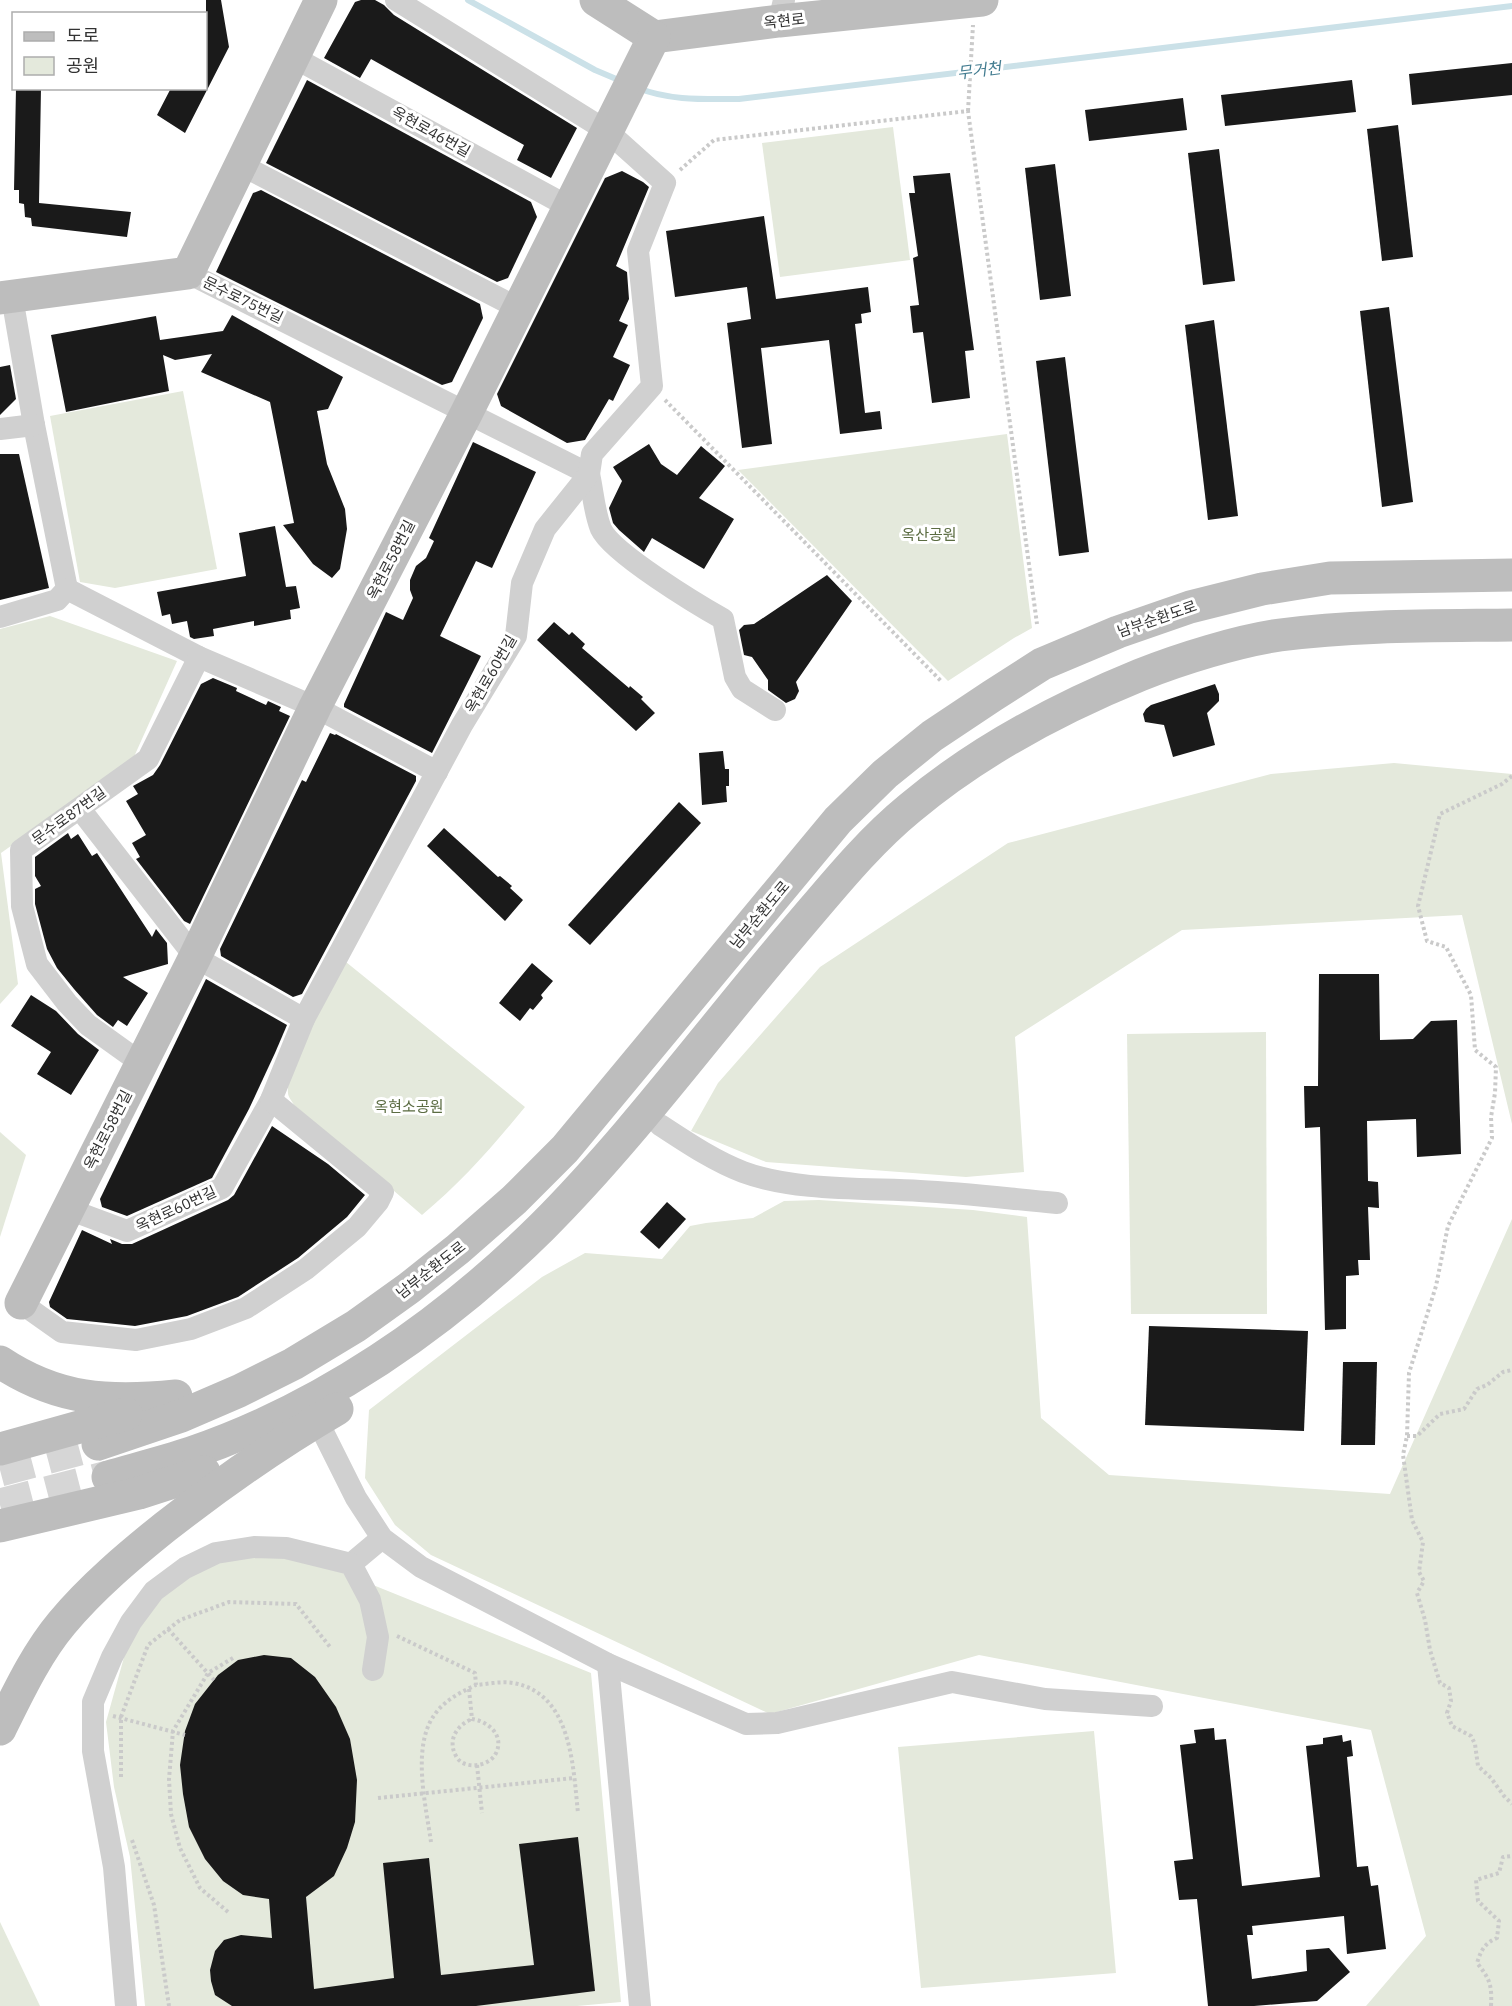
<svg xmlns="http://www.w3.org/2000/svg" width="1512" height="2006" font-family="'IBM Plex Sans','Noto Sans KR',sans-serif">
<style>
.green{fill:#e4e9dc}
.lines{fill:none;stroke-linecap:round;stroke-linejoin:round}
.stream{stroke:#cbe1e8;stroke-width:6}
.building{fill:#1a1a1a}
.secondary-tunnel{stroke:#d6d6d6;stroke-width:33;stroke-dasharray:33 16;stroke-linecap:butt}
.path{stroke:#cacaca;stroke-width:4;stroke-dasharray:3 3;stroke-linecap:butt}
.minor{stroke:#d0d0d0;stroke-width:22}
.secondary{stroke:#bdbdbd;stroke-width:33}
.labels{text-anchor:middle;stroke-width:6;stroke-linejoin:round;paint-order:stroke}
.street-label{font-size:15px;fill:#333;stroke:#fff}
.park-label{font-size:15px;fill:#5b6c42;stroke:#fff}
.water-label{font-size:16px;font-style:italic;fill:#447d91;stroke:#fff}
</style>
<rect width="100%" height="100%" fill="#fff"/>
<g class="green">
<path d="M893,127L910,260L780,277L762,143Z"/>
<path d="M183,391L217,569L115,588L80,582L50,416Z"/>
<path d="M1007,434L1032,628L1014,638L948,681L738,470Z"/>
<path d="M50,616L177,661L133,759L1,853L18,984L0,1004V629Z"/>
<path d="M1394,763L1512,774V1124L1462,915L1182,930L1015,1037L1024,1172L966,1177L766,1162L691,1131L718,1083L820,967L1008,843L1271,774Z"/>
<path d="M346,962L525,1107C493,1146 461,1183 422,1215L294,1105C292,1101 288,1097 288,1093C285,1069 333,986 346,962Z"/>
<path d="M1266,1032L1267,1314H1131L1127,1034Z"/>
<path d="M0,1132L26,1155L0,1237Z"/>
<path d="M819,1200L973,1210L1027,1217L1041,1418L1109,1475L1390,1494L1512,1219V2006H1366L1426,1936L1371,1730L979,1655L770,1714L431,1555L395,1525L365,1478L369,1410L542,1277L585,1253L662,1259L690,1226L706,1223L753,1218L784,1201Z"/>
<path d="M245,1554H289L321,1564L591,1673L621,2002L577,2006H145L130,1857L114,1787L106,1722L126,1650L150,1608L179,1577Z"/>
<path d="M1094,1731L1116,1973L921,1988L898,1747Z"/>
<path d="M0,1922L40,2006H0Z"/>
</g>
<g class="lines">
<g class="stream">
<path d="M468,0L595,70L621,81"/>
<path d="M638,88C670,101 706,99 739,99L1512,6"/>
</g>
</g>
<g class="building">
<path d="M206,0H221L229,47L185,133L157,115L171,88H206Z"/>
<path d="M361,0H375L384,5L394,15L577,128L551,178L517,160L524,145L371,59L360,78L324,58L355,2Z"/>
<path d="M1512,63V95L1412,105L1409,74Z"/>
<path d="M307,80L531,202L537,217L508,278L497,282L266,163Z"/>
<path d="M1352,80L1356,112L1225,126L1221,95Z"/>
<path d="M16,88H41L39,203L131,212L127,237L32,226L31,218L25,217L24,204L19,203V190H14Z"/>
<path d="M1183,98L1187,130L1089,141L1085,110Z"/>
<path d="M1398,125L1413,257L1382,261L1367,129Z"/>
<path d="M1219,149L1235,281L1203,285L1188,153Z"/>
<path d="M1055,164L1071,296L1040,300L1025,168Z"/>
<path d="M622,171L643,182L649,187L616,266L627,272L629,299L619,321L628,325L613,357L630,365L613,401L609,399L585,440L567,443L501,406L497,394L605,178Z"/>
<path d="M950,173L974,350L965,351L970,398L932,403L923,332L913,333L910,306L919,305L913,258L918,256L909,193H915L913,176Z"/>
<path d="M261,190L480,304L483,318L452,382L442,385L216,272L253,193Z"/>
<path d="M764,216L776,299L868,287L871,312L861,314L862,323L855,324L865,413L880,411L882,429L840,434L829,340L761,348L772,444L742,448L727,323L751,319L747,287L675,297L666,231Z"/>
<path d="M1389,307L1413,502L1382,507L1360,311Z"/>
<path d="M232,315L343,377L328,409L317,411L327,464L345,509L347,529L340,569L332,578L313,564L283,525L294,523L270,402L201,372L212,354L175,360L163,355L169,391L66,412L51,335L156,316L160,340L223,331Z"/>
<path d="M1214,320L1238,516L1208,520L1185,325Z"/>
<path d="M1065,357L1089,552L1059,556L1036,361Z"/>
<path d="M10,365L16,399L0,415V367Z"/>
<path d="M473,442L536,472L492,568L476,561L440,636L481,656L432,753L344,707V704L386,612L403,620L413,598L410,590V580L416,566L426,558L434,541L429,538Z"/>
<path d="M649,444L661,464L677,475L701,446L725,466L699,498L734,519L704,569L652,538L644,552L619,530L613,523L609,508L622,481L613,467Z"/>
<path d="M0,454H19L49,588L0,600Z"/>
<path d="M275,526L286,587L296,586L300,608L290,610L291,619L254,626V621L213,629L214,636L194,639L190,637L187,621L172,624L170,614L162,616L157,592L246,576L239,533Z"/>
<path d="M827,575L852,601L796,682L799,691L795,699L786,703L768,690V680L752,657L744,655L739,630L744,625L754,624Z"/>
<path d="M554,622L569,635L572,632L585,644L582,648L629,688L630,686L643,697L641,699L655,713L636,731L537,640Z"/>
<path d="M213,678L237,688L236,691L266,705L268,701L281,707L279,711L290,716L190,924L184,921L136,859L140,857L132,843L146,835L126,801L138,794L133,786L153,775L160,765L201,684Z"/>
<path d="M1215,684L1219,694V701L1207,713L1215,745L1173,757L1164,725L1145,722L1143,714L1146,709L1151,705Z"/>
<path d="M330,733L335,735L336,734L416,776V781L302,994L293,997L221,956L220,949L302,780L306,782Z"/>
<path d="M723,751L725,769H729V786H726L727,802L702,805L699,753Z"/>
<path d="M679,802L701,823L590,945L568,925Z"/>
<path d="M444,828L498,877L500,876L512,886L510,888L523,900L505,921L427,846Z"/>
<path d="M68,833L71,839L78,834L92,856L97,853L152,937L156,929L167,943L168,964L123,977L148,993L127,1026L118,1020L113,1027L97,1015L74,989L57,968L47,949L35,904V889L41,886L35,876V857Z"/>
<path d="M532,963L553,981L541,995L543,998L533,1010L530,1008L520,1021L499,1003Z"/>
<path d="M1319,974H1379L1380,1040L1413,1039L1431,1021L1457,1020L1461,1154L1417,1157L1416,1119L1367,1121L1368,1181L1378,1182L1379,1208L1368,1207L1370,1260H1358L1359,1275L1346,1276V1329L1325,1330L1320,1127L1305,1128L1304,1086H1318Z"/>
<path d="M206,979L287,1025L275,1053L249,1109L212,1178L127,1216L102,1207L100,1199Z"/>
<path d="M31,995L56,1011L78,1034L99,1050L71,1095L37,1074L51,1052L11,1026Z"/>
<path d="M272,1126L328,1164L365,1195L347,1217L298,1258L238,1297L187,1316L135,1326L67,1319L50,1307L49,1302L82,1230L112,1244L110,1239L122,1244H132L228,1200L234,1195Z"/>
<path d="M667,1202L686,1219L659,1249L640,1232Z"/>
<path d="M1149,1326L1308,1331L1304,1431L1145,1425Z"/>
<path d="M1343,1362H1377L1375,1445H1341Z"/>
<path d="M264,1655L291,1658L315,1677L336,1707L350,1739L357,1780L355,1822L347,1848L334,1876L306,1897L314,1989L394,1978L383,1863L429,1858L441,1975L534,1965L519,1844L578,1837L595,1991L476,2006H232L215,1995L211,1981L210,1970L215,1951L224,1940L241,1935L272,1938L269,1899L243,1895L223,1881L205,1859L189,1827L183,1794L180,1765L185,1731L195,1704L218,1675L238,1660Z"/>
<path d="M1214,1728L1215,1740L1226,1739L1242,1886L1320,1877L1306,1746L1323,1744V1738L1342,1735L1343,1742L1351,1740L1353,1756L1347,1757L1357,1867L1368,1866L1371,1886L1378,1885L1386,1949L1347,1954L1344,1916L1252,1926L1253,1935H1247L1252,1979L1307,1971L1306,1950L1329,1948L1350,1972L1317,2001L1254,2006H1208L1197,1899L1179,1900L1174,1861L1193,1859L1180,1745L1196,1743L1194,1730Z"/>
</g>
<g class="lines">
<g class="secondary-tunnel">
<path d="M0,1470L98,1444"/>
<path d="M0,1505L108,1477"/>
</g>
<g class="path">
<path d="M968,111L973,25"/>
<path d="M680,170L714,140L968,111L1037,624"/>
<path d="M665,400L942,682"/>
<path d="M1512,776L1502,784L1440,814L1418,906L1427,941L1446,947L1471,995L1475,1050L1496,1067L1495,1093L1491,1117L1492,1138L1448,1226L1436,1286L1409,1373L1407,1436L1403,1455L1412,1520L1423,1542L1419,1572L1424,1581L1417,1593L1425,1620L1430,1650L1440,1683L1449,1688L1451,1701L1447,1713L1452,1726L1471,1736L1475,1744L1478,1766L1491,1778L1504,1796L1512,1804"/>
<path d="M1407,1436H1417L1440,1414L1464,1409L1477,1389L1487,1385L1503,1372L1512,1370"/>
<path d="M168,1629L214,1680"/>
<path d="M397,1636L475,1673L476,1685C488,1684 501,1681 513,1683C572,1693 573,1767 578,1813"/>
<path d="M469,1689L472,1719C488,1721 506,1736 495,1755C487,1767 463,1770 456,1756C447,1740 457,1725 472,1719"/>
<path d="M113,1716L185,1735"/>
<path d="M477,1765L482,1813"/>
<path d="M121,1777V1717L148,1645L180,1620L229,1602L296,1604L330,1647"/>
<path d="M378,1798L574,1778"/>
<path d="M132,1840L154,1905L169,2006"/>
<path d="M431,1842C426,1806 411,1746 435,1714C445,1700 461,1692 476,1685"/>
<path d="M228,1912L200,1888L180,1848L171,1814L169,1779L173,1731L208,1673L233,1658"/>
<path d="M1491,2006C1492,1985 1490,1979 1477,1963C1481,1950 1485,1943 1497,1938L1499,1921L1478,1901L1476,1880L1499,1873L1503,1857L1512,1856"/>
</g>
<g class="minor">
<path d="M779,21L784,0"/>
<path d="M293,57L569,207"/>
<path d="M241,165L518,308"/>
<path d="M188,273L589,474"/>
<path d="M12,297L34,425L67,589"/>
<path d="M0,429L34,425"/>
<path d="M589,474C593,491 594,512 601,529C612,553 698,605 723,619L735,677L742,689L775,710"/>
<path d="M0,617L57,600L67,589L199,657L315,707L437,772"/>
<path d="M80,809L195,957L304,1019"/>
<path d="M141,1063L88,1025L67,1003L37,964L22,906L21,850L148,759L199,657"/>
<path d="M660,1125C686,1142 714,1161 743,1172C794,1191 865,1188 920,1191C966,1193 1011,1199 1057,1203"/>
<path d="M68,1209L127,1231L222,1188L271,1100L304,1019L462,725L516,636L522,583L545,529L589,474L592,454L652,386L638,251L665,183L607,131L396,0"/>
<path d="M21,1303L62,1332L136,1340L191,1329L246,1308L306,1269L357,1227L378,1202L383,1192L271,1100"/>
<path d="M317,1420L356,1498L382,1538L421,1567L608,1664L746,1724L777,1723L952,1682L1045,1699L1152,1706"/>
<path d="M351,1564L382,1538"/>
<path d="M608,1664L640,2006"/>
<path d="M126,2006L114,1867L93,1751V1702L112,1657L131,1622L154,1591L185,1568L216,1553L254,1547L286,1548L351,1564L370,1600L378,1637L373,1670"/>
</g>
<g class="secondary">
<path d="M596,0L654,37L779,21L982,0"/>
<path d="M0,298L188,273L321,0"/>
<path d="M21,1303L195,957L315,707L467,412L654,37"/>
<path d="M0,1362C57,1400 109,1403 176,1396"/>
<path d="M98,1444L181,1416L239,1391L293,1364L356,1326L409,1288L458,1249L514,1200L565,1149L838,820L885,774L932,736L992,696L1042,664L1118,632L1190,607L1262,589L1330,578L1512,575"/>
<path d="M0,1449L126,1414"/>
<path d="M108,1477C136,1469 164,1462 191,1453C323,1408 443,1325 542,1227C632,1137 710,1030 793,933C830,890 866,844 910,808C978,751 1059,708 1140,675C1180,659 1238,641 1280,635C1357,625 1435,626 1512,625"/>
<path d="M0,1526L139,1493L204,1472"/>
<path d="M0,1729C18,1693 36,1654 62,1623C92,1587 129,1556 165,1527C220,1484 277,1444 337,1409"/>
</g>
</g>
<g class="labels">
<g class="street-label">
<text transform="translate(784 21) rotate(-6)" y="5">옥현로</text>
<text transform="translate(431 132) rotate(29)" y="5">옥현로46번길</text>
<text transform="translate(243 300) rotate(26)" y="5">문수로75번길</text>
<text transform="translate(391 560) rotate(-63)" y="5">옥현로58번길</text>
<text transform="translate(1157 619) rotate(-19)" y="5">남부순환도로</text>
<text transform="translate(491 674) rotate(-60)" y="5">옥현로60번길</text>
<text transform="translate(69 816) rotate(-36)" y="5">문수로87번길</text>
<text transform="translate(760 915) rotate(-50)" y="5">남부순환도로</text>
<text transform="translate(108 1130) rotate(-63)" y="5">옥현로58번길</text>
<text transform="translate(176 1209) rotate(-25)" y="5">옥현로60번길</text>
<text transform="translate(431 1270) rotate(-38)" y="5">남부순환도로</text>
</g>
<g class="park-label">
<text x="929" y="540">옥산공원</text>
<text x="409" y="1112">옥현소공원</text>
</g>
<g class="water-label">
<text transform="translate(979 70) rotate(-7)" y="6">무거천</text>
</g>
</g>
<rect x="12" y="12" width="195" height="78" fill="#ffffff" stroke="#adadad" stroke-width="1.5"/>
<rect x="24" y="32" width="30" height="9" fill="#bdbdbd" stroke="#adadad" stroke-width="1.5"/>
<text x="66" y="42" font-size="18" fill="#333333">도로</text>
<rect x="24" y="57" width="30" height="18" fill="#e4e9dc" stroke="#adadad" stroke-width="1.5"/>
<text x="66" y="72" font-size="18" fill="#333333">공원</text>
</svg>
